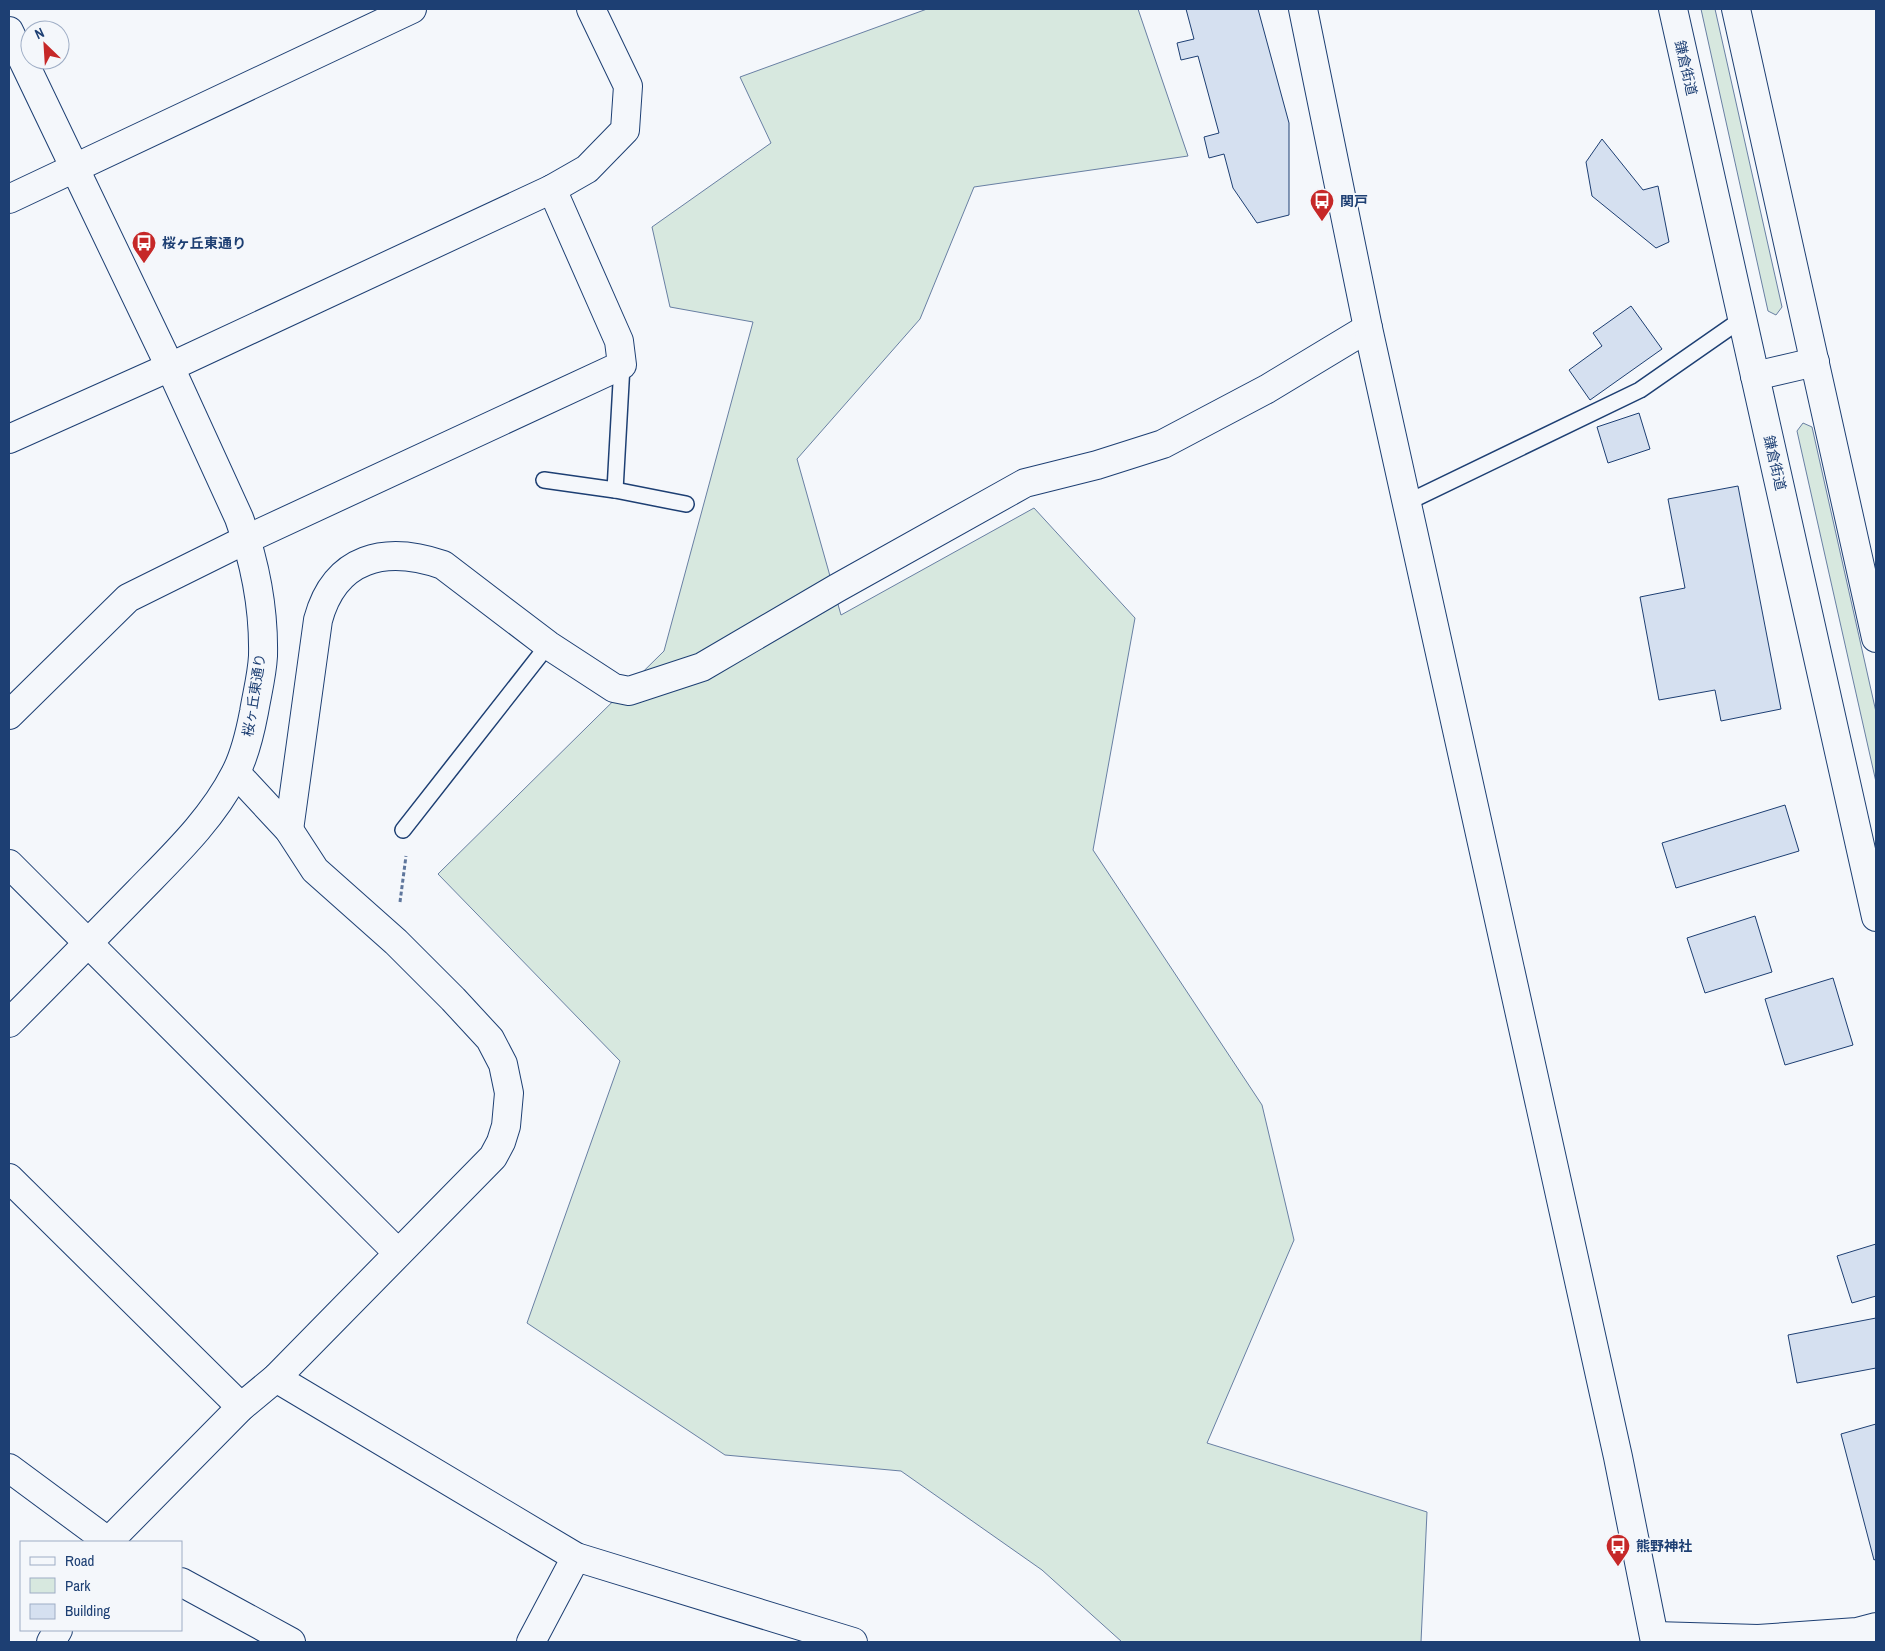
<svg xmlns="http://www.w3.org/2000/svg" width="1885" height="1651" font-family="'Archivo Narrow','Noto Sans JP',sans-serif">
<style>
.green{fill:#d7e8df;stroke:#687fa3}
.building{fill:#d5e0f0;stroke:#1d3f73}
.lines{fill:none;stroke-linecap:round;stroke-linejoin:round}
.lane-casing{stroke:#1d3f73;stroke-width:18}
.street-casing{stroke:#1d3f73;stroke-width:30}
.secondary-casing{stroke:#1d3f73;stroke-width:30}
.primary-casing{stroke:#1d3f73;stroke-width:30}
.path{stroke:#5e769c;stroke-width:3;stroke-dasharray:4 2.5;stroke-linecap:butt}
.lane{stroke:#f4f7fb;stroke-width:15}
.street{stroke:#f4f7fb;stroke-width:28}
.secondary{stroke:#f4f7fb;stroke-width:28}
.primary{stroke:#f4f7fb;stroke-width:28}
.labels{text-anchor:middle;stroke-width:4;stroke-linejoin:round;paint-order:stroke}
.street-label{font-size:14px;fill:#1d3f73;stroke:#f4f7fb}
.poi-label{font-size:14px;font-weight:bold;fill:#1d3f73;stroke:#f4f7fb;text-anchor:start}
</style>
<rect width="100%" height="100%" fill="#f4f7fb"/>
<g class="green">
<path d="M927,9H1138L1188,156L974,187L920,319L797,459L841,615L1034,508L1135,618L1093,850L1262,1105L1294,1240L1207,1443L1427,1512L1421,1642H1122L1042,1570L901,1471L725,1455L527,1323L620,1061L438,874L664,651L753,322L670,307L652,227L771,143L740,77Z"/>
<path d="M1701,9H1715L1782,307L1776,315L1768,311Z"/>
<path d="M1803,423L1812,427L1876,712V782L1797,431Z"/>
</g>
<g class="building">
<path d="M1186,9H1258L1289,123V215L1257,223L1233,188L1224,154L1209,158L1204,137L1219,133L1198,56L1181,60L1177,43L1194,39Z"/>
<path d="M1602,139L1643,190L1658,186L1669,242L1656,248L1592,196L1586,162Z"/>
<path d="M1631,306L1662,349L1590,400L1569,370L1602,346L1593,333Z"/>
<path d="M1639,413L1650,449L1608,463L1597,427Z"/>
<path d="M1738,486L1781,709L1721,721L1715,690L1659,700L1640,597L1685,588L1668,499Z"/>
<path d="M1785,805L1799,851L1676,888L1662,843Z"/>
<path d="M1755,916L1772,972L1705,993L1687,938Z"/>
<path d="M1833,978L1853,1045L1785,1065L1765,999Z"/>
<path d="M1876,1244V1296L1852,1303L1837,1256Z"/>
<path d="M1876,1318V1368L1797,1383L1788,1335Z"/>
<path d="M1876,1424V1559L1874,1560L1841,1434Z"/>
</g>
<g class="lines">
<defs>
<g id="lane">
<path d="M544,480L615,490L686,504"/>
<path d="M615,490L622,365"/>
<path d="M1406,503L1640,390L1742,319"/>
<path d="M403,830L548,645"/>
</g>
<g id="street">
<path d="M9,31L170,367L239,518C255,562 264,610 263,656C262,675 257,694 254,712C250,733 245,755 235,774C212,819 174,855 139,891C96,935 53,979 9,1023"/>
<path d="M9,199L412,9"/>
<path d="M9,439L170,367L552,189L587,169L625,130L628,86L591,9"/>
<path d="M9,715L128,598L247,539L622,365L619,341L552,189"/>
<path d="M289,830L318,620C335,557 385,545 443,565L548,645L614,688L629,691L702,667L837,588L1025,483L1097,465L1163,444L1267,389L1368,328"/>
<path d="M9,864L398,1253"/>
<path d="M9,1178L241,1407"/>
<path d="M276,1378L576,1557L853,1642"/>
<path d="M9,1468L109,1542"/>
<path d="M108,1542L241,1407L276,1378L493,1157L501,1142L506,1126L509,1093L503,1064L490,1039L453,999L396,942L315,870L289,830L236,773"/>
<path d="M181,1582L291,1642"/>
<path d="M51,1642L58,1630"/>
<path d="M531,1642L576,1557"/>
</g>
<path id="secondary" d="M1655,1636L1758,1639L1857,1632L1876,1627"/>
<g id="primary">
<path d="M1303,9L1368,328L1618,1457L1655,1642"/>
<path d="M1673,9L1876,917"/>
<path d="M1736,9L1876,638"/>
<path d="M1755,376L1815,362"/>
</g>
</defs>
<use href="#lane" class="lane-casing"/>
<use href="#street" class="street-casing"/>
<use href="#secondary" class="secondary-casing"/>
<use href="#primary" class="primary-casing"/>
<path class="path" d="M400,902L406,856"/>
<use href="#lane" class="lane"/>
<use href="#street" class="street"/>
<use href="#secondary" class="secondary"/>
<use href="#primary" class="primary"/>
</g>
<defs>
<symbol id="bus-pin" viewBox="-11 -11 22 30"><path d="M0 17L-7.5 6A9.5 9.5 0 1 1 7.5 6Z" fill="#c62828" stroke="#f4f7fb"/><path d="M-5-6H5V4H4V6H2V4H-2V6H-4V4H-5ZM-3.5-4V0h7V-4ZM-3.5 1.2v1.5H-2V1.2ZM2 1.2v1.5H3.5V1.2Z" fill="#fff"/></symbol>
</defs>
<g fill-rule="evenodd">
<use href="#bus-pin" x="1308" y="187" width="28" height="38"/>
<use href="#bus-pin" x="130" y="229" width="28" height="38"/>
<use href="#bus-pin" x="1604" y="1532" width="28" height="38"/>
</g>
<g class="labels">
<g class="street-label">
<text transform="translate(1686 68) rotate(77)" y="5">鎌倉街道</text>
<text transform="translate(1775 463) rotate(77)" y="5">鎌倉街道</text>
<text transform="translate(254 695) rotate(-81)" y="5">桜ヶ丘東通り</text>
</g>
<g class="poi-label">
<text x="1340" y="206">関戸</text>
<text x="162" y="248">桜ヶ丘東通り</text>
<text x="1636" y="1551">熊野神社</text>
</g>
</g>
<rect width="1885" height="1651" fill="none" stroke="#1d3f73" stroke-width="20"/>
<rect x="20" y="1541" width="162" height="90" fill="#f4f7fb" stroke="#9eadc5"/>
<rect x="30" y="1557" width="25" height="8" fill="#f4f7fb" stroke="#9eadc5"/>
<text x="65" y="1566" font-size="15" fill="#1d3f73">Road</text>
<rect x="30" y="1578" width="25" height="15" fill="#d7e8df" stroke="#9eadc5"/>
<text x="65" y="1591" font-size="15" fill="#1d3f73">Park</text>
<rect x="30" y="1604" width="25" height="15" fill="#d5e0f0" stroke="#9eadc5"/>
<text x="65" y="1616" font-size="15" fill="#1d3f73">Building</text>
<g transform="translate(45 45) rotate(335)"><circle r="24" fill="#f4f7fb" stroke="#9eadc5"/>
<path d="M0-4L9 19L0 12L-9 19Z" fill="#c62828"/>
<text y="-8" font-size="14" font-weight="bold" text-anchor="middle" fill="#1d3f73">N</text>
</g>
</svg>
